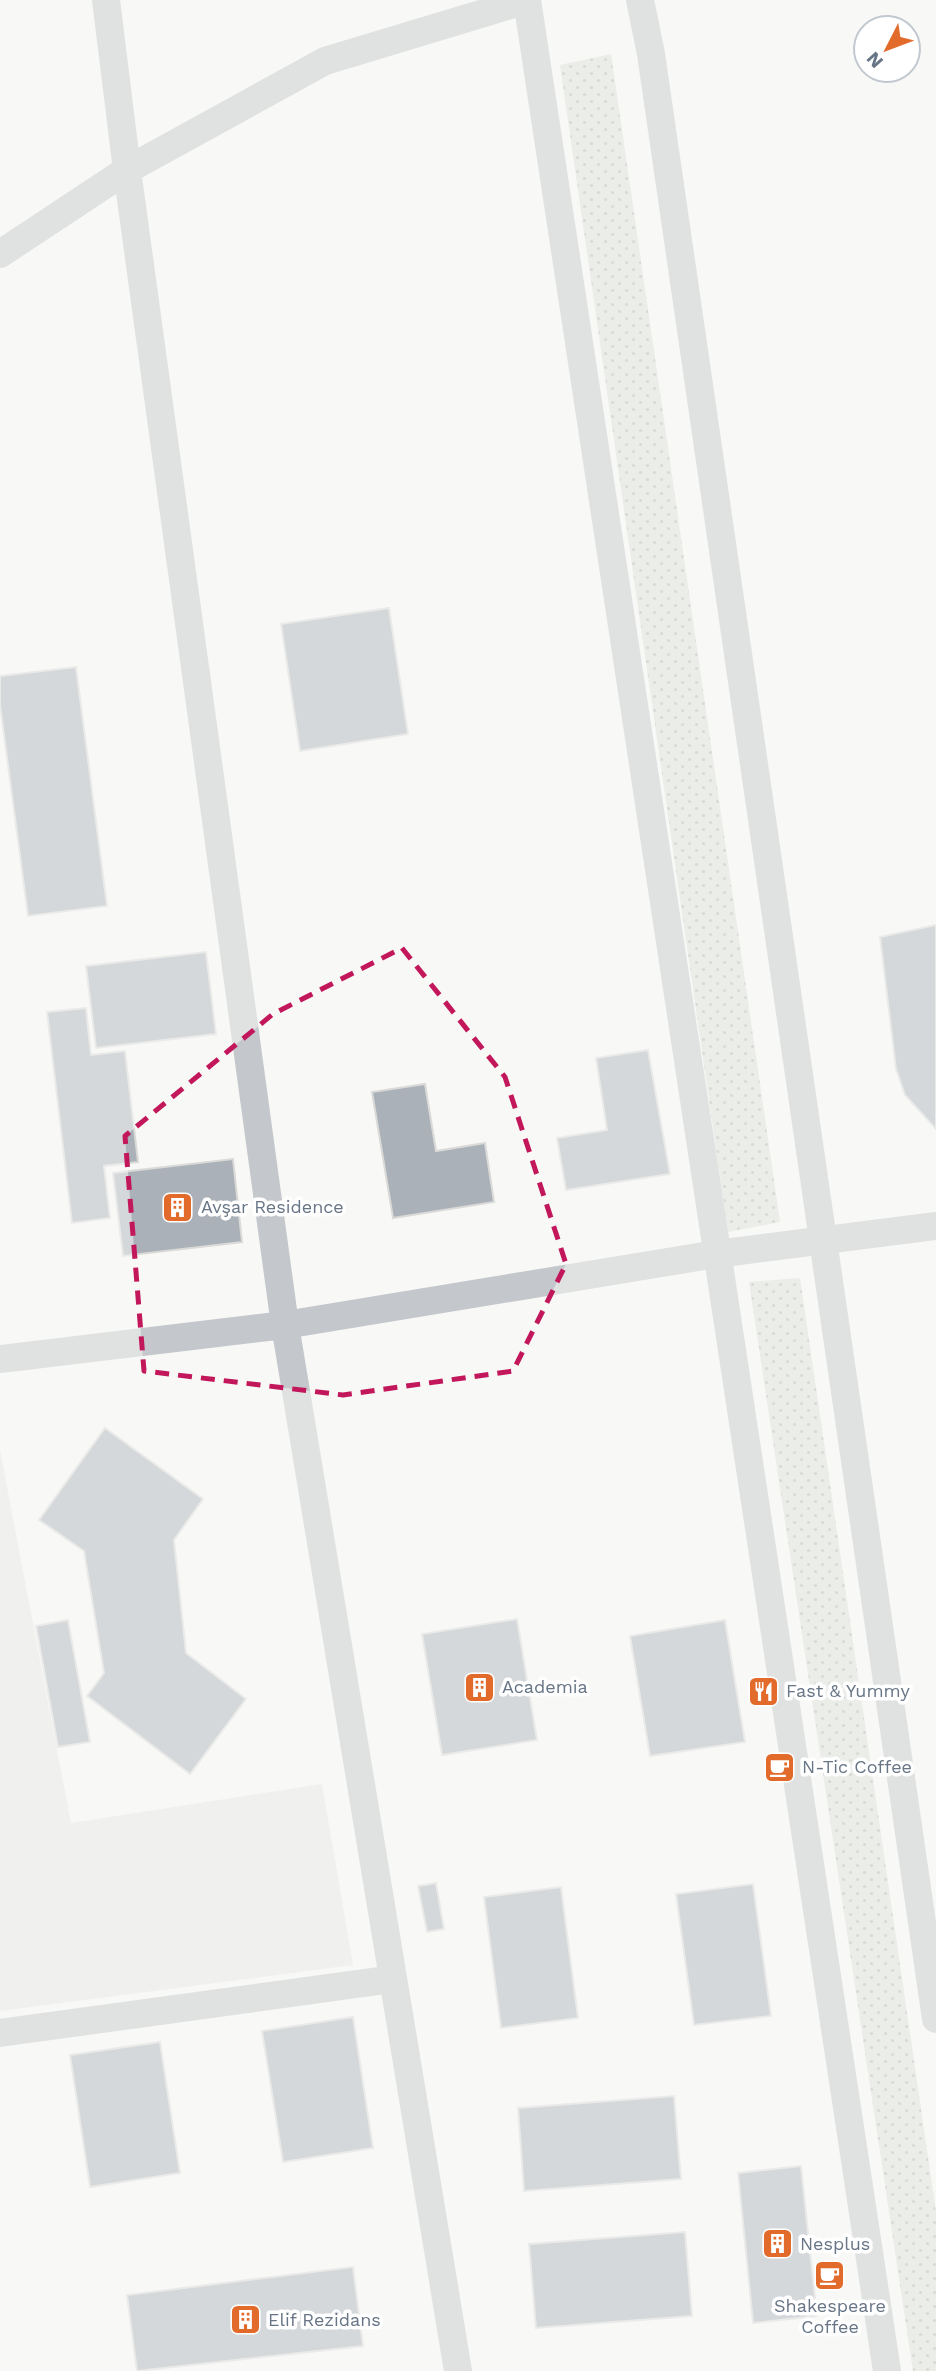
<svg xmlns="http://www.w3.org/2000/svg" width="936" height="2371" font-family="'Work Sans',sans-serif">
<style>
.built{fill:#e6e7e7}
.grass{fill:url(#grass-dots)}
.building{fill:#aab1b8;stroke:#dadad8;stroke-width:2}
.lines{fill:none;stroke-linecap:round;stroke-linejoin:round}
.minor{stroke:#c4c7cb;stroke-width:28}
.marked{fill:none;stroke:#c2185b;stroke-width:5;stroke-dasharray:14 9;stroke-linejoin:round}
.labels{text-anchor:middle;stroke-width:7;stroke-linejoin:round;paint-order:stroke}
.poi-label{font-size:18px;fill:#677586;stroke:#fff;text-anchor:start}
</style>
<defs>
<pattern id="grass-dots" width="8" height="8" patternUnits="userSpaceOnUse" patternTransform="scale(1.75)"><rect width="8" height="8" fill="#d9dfd7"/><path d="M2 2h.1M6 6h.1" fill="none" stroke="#b4b9b4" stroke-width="1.8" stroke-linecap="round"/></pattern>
</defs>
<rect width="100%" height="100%" fill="#f8f8f6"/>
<path class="built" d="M0,1450L71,1823L322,1784L353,1965L0,2011Z"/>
<g class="grass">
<path d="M611,54L780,1222L728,1232L560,65Z"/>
<path d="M800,1278L936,2212V2371H913L749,1282Z"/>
</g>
<g class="building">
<path d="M389,608L408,734L300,751L281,624Z"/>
<path d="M76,667L107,906L28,916L0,705V676Z"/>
<path d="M936,925V1129L905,1095L896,1069L880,937Z"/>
<path d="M206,952L216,1034L96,1048L86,966Z"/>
<path d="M86,1008L91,1055L125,1051L138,1162L104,1166L110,1218L72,1223L47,1012Z"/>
<path d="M648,1050L670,1174L566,1190L557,1138L607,1130L596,1058Z"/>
<path d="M425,1084L436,1151L485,1143L494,1202L393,1218L372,1092Z"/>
<path d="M233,1159L242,1242L123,1256L113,1173Z"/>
<path d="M105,1428L203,1499L174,1540L186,1653L246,1699L190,1774L87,1696L104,1673L84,1551L39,1520Z"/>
<path d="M517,1619L537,1740L442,1755L422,1634Z"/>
<path d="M68,1620L90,1742L58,1747L36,1626Z"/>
<path d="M725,1620L745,1742L650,1756L630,1636Z"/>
<path d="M436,1883L444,1929L427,1932L418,1886Z"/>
<path d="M753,1884L771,2016L694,2025L676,1894Z"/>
<path d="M561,1887L578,2018L501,2028L484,1897Z"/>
<path d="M353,2017L373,2148L283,2162L262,2031Z"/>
<path d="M160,2042L180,2173L90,2187L70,2055Z"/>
<path d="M674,2096L681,2179L524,2191L518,2108Z"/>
<path d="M801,2166L817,2316L753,2323L738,2173Z"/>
<path d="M685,2232L692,2316L536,2328L529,2244Z"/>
<path d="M353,2267L363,2346L137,2371L127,2295Z"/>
</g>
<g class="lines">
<g class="minor">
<path d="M106,0L127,170L325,61L527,0"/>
<path d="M527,0L887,2371"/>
<path d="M640,0L651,54L936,2019"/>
<path d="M0,254L127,170L285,1325L716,1254L936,1226"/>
<path d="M0,1359L285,1325L458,2371"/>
<path d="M0,2033L393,1979"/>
</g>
</g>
<path d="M0 0H936V2371H0ZM402,948L505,1077L566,1264L513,1371L343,1395L144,1371L125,1136L273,1014Z" fill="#f8f8f6" fill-opacity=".55" fill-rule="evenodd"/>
<path class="marked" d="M402,948L505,1077L566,1264L513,1371L343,1395L144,1371L125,1136L273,1014Z"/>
<defs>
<symbol id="building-square" viewBox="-11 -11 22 22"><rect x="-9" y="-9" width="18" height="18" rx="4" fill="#e26b2c" stroke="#fff"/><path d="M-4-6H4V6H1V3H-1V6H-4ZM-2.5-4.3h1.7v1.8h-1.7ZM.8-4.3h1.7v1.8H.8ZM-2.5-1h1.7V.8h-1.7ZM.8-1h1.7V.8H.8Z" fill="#fff"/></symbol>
<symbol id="restaurant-square" viewBox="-11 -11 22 22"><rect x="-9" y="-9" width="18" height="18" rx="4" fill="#e26b2c" stroke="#fff"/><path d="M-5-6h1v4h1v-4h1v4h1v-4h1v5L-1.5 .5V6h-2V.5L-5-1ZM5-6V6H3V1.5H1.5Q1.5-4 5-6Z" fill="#fff"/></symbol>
<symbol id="cafe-square" viewBox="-11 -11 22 22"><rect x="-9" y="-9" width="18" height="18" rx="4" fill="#e26b2c" stroke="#fff"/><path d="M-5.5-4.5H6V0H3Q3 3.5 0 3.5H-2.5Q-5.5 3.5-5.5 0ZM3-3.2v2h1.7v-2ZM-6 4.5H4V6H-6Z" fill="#fff"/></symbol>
</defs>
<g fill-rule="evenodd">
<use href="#building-square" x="160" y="1190" width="35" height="35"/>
<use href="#building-square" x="462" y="1670" width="35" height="35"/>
<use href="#restaurant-square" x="746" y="1674" width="35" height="35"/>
<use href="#cafe-square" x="762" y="1750" width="35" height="35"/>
<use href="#building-square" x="760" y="2226" width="35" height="35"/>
<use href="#cafe-square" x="812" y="2258" width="35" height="35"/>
<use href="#building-square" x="228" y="2302" width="35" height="35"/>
</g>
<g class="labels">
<g class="poi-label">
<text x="201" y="1213">Avşar Residence</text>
<text x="502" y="1693">Academia</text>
<text x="786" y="1697">Fast &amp; Yummy</text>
<text x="802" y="1773">N-Tic Coffee</text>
<text x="800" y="2250">Nesplus</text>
<text x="830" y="2312" text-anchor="middle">Shakespeare<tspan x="830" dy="21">Coffee</tspan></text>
<text x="268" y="2326">Elif Rezidans</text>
</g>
</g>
<g transform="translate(887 49) rotate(228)"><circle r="33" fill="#ffffff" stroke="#c2c8cf" stroke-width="2"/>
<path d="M0-5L12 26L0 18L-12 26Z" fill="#e26b2c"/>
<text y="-10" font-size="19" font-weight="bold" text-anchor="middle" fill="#677586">N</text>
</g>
</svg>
